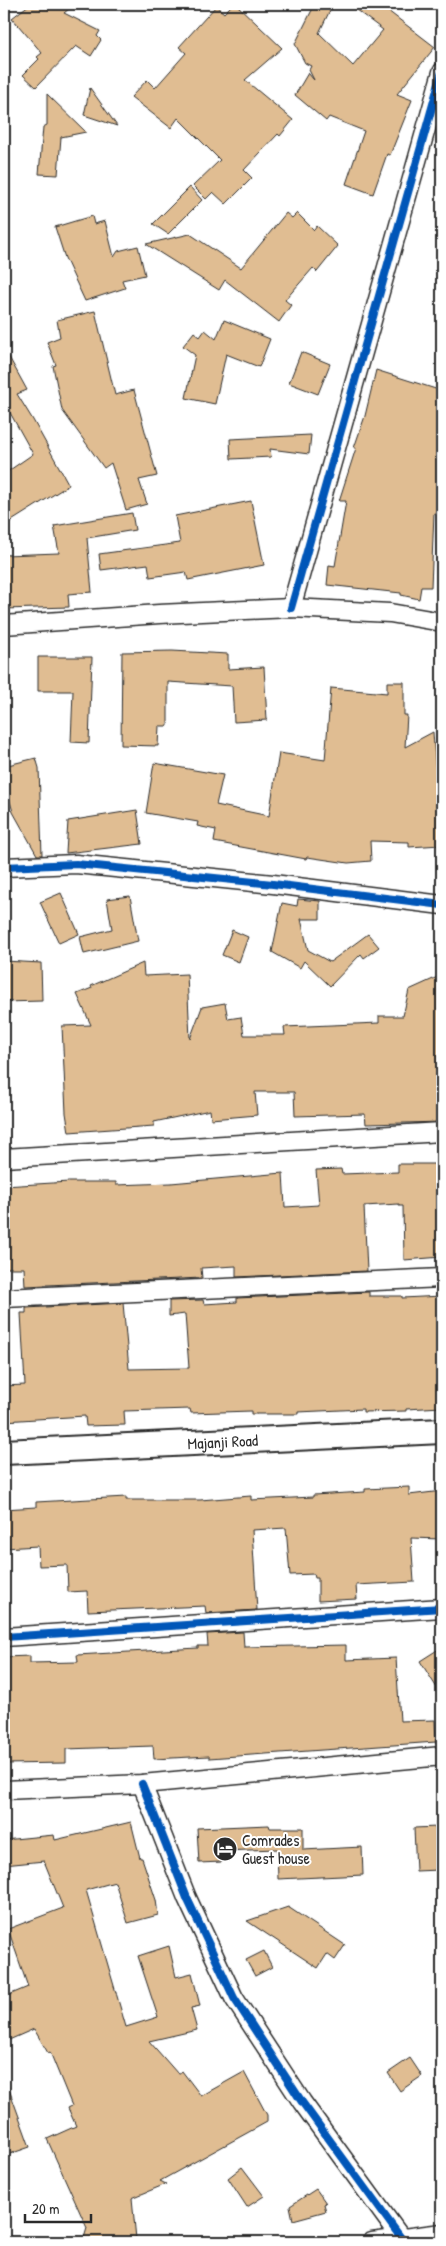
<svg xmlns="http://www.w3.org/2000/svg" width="446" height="2246" font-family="'Patrick Hand',sans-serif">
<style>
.building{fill:#e0bd92;stroke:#2b2b2b}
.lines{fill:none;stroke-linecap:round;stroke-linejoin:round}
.minor-casing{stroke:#2b2b2b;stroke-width:21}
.secondary-casing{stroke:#2b2b2b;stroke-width:28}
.minor{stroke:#fff;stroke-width:18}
.secondary{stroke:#fff;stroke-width:24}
.cycleway-casing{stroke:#fff;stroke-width:11}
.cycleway{stroke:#0057b8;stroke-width:8}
.labels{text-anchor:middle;stroke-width:4;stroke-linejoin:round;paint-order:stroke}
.street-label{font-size:16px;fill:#2b2b2b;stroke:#fff}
.poi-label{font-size:16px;fill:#2b2b2b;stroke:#fff;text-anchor:start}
</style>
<rect width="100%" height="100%" fill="#fff"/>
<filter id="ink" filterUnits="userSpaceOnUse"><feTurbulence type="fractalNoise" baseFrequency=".02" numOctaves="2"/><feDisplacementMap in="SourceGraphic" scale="10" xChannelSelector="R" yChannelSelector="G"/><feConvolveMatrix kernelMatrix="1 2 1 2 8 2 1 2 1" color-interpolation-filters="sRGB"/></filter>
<g filter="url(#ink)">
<g class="building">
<path d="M30,4H75L64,13L100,31L97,36L101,40L91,56L76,46L36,87L23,75L39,59L37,57L42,53L12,18Z"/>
<path d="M233,4H236L282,48L245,80L293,120L280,136L278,134L244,170L252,178L226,204L213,192L206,199L193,186L220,160L178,118L171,128L131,97L147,80L155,88L186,53L179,47L216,6L224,13Z"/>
<path d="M315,4H333L319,33L353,66L383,30L348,4H379L435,47L397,94L412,100L390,155L387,154L373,194L346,184L364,131L329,117L326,121L295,95L308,73L314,80L309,70L311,66L305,63L295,44Z"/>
<path d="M90,88L117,126L84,115Z"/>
<path d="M47,94L86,132L61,137L58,175L39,174L43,127L47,125Z"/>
<path d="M190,187L202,200L168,234L153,224Z"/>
<path d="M286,213L292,218L297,213L314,230L317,226L338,246L317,272L313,268L285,300L291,305L279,322L225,280L219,290L146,244L190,234L241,268Z"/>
<path d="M92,216L94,224L105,221L114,257L118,251L138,246L145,275L122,280L125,288L85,301L65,258L55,227Z"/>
<path d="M95,311L115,395L134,390L157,476L139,480L147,504L126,510L111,463L104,468L62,410L53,366L56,365L47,342L60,337L57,320Z"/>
<path d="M224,320L270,339L259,367L226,354L215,404L186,398L195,355L183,346L194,332L200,337L205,330L216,339Z"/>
<path d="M4,348L27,390L17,394L33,420L69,485L10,522L4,512V474L33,454L4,402Z"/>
<path d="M301,352L330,364L318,394L289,383Z"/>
<path d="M376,370L442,391L439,513H434L431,587H421L419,599L401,595V593L327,585L329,565L335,566L346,501H339L356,448H354L365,416Z"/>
<path d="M311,435L309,454L270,449L271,457L231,459L230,439Z"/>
<path d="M251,501L264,565L188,580L186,572L150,577L148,564L101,570L99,554L180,543L175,516Z"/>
<path d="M132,513L135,530L87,538L92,592L68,594L69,607L4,609V555L59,553L54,526Z"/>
<path d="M172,651L228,654V669L264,667L267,720L234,722L232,686L168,682V726H159L158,746L121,745L122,652Z"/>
<path d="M38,657H92L89,743L71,742L73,691H38Z"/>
<path d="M387,682H404V715H407L405,747L433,732L441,845L409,847V842L370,841L371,861L348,863L307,857L306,859L214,842L216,830L197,826L198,822L146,813L154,763L223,775L216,805L269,816L279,753L325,760L331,688L387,693Z"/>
<path d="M36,758L39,768L42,855H37L13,812L4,780V772L10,771L8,765Z"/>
<path d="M137,810L142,844L66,853L68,821Z"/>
<path d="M61,893L79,934L59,943L40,902Z"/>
<path d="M130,896L138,941L84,954L80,937L112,929L107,899Z"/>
<path d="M298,899L320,901V919H301L308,950L330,962L368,934L379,947L364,958L361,954L330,986L304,961L300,968L272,952L282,903L297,906Z"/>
<path d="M232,930L248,937L239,962L222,955Z"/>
<path d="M4,961L41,963L42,1001L4,1002Z"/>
<path d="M143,963L144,976L187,974L190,1039L202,1007L225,1003L228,1019L241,1017L244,1035H285L284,1027L379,1023V1016H403L409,990L442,975V1122L366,1124L365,1114L295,1116L294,1092H255L257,1115L211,1119L210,1110L154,1122V1126L69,1132L66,1113L62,1026L91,1025L77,994L92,988L91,986Z"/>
<path d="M398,1164H442V1257L404,1260L403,1206H399V1204L364,1206L367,1271L236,1277V1266L201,1268L202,1278L25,1286L24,1268H4V1186L69,1182H116V1185L171,1183L283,1173L285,1207L319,1205L316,1170L341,1169L342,1174L398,1172Z"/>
<path d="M369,1292V1296H402V1298L442,1296V1407L406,1409V1411L363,1412V1409L298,1412V1414H251V1411L191,1413L190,1409L124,1411L125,1425L86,1426L85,1416L4,1421V1386L25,1385L21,1313H26V1308L123,1303L129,1369L189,1368L185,1314L169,1316V1301L203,1300L204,1304L237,1302V1298Z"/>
<path d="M409,1487V1495L442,1491L441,1539L411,1538L414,1582L356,1585L357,1599L318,1601V1578H315L314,1574L290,1575L286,1528L252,1530L257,1610L206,1613L205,1606L88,1611L87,1591L68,1592L67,1565L39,1566L38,1546L4,1548V1509L36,1507V1502L126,1497V1500H200L251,1496V1500L313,1497V1495L365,1492V1489Z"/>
<path d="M243,1632L244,1647L346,1645V1660L396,1658L400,1721L435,1720L436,1742L209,1758V1756L154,1759L153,1746L66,1749V1763L4,1764V1657L30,1656V1663L78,1662L77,1655L198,1648V1646H208L207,1634Z"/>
<path d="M442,1647V1696L420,1661Z"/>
<path d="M131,1822L140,1858H142L156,1900L158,1915L128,1923L115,1882L86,1890L126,2027L158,2017L138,1956L169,1946L176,1977L192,1973L200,2006L191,2008L197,2030L149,2041L178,2074L182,2071L201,2096L244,2072L267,2115V2122L160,2181L166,2184L132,2198L136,2239L97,2242L84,2238L87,2228L47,2139L76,2126L68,2108L72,2106L50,2052L48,2053L34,2029L9,2040L4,2027V1997L28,1987L8,1929L63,1908L44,1861L4,1865V1840L54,1835L55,1840Z"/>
<path d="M269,1825L270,1828H303V1850L362,1847L363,1875L278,1879L277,1849L221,1851L222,1862L199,1863L197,1828Z"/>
<path d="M437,1827L439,1870L416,1871L414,1828Z"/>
<path d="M288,1907L345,1945L335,1960L327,1954L318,1968L247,1921Z"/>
<path d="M264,1951L272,1967L255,1976L246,1960Z"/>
<path d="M410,2058L422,2076L400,2091L388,2073Z"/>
<path d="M4,2081H6L30,2147L4,2156Z"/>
<path d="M242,2167L264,2196L247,2207L228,2178Z"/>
<path d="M316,2189L326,2203L324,2204L326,2211L293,2220L290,2206Z"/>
</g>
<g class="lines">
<defs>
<g id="minor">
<path d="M291,608L442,72"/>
<path d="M4,625L159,614L291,608L390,613L442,622"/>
<path d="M4,867L76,864L273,884L442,905"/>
<path d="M4,1158L442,1132"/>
<path d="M4,1298L442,1278"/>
<path d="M4,1637L442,1608"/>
<path d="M142,1784L187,1898L234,1998L302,2102L404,2242"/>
<path d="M4,1790L142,1784L442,1756"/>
<path d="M372,2242L442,2233"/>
</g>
<g id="secondary">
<path id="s1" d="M4,1452L442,1431"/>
</g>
</defs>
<use href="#minor" class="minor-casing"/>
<use href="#secondary" class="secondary-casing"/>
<use href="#minor" class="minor"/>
<use href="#secondary" class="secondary"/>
<defs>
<g id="cycleway">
<path d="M291,608L442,72"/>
<path d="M4,867L76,864L273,884L442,905"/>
<path d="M4,1637L442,1608"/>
<path d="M142,1784L187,1898L234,1998L302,2102L404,2242"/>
</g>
</defs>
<use href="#cycleway" class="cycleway-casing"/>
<use href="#cycleway" class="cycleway"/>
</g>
</g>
<defs>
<symbol id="hotel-disc" viewBox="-11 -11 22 22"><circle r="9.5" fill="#2b2b2b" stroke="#fff"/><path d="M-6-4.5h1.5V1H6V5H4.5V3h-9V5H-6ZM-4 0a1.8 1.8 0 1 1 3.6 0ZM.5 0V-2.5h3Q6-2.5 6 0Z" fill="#fff"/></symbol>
</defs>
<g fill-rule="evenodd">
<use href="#hotel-disc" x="211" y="1835" width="28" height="28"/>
</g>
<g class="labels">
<g class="street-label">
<text dy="6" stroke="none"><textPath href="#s1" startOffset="219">Majanji Road</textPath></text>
</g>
<g class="poi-label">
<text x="242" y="1846">Comrades<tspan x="242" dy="18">Guest house</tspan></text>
</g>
</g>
<rect width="446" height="2246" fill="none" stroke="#fff" stroke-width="20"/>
<rect x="10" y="10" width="426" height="2226" fill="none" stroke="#2b2b2b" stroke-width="2" filter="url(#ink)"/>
<path d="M25 2214v8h66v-8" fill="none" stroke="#2b2b2b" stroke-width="2.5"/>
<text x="32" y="2214" font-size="15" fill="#2b2b2b" stroke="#ffffff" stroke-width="4" paint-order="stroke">20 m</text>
</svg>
